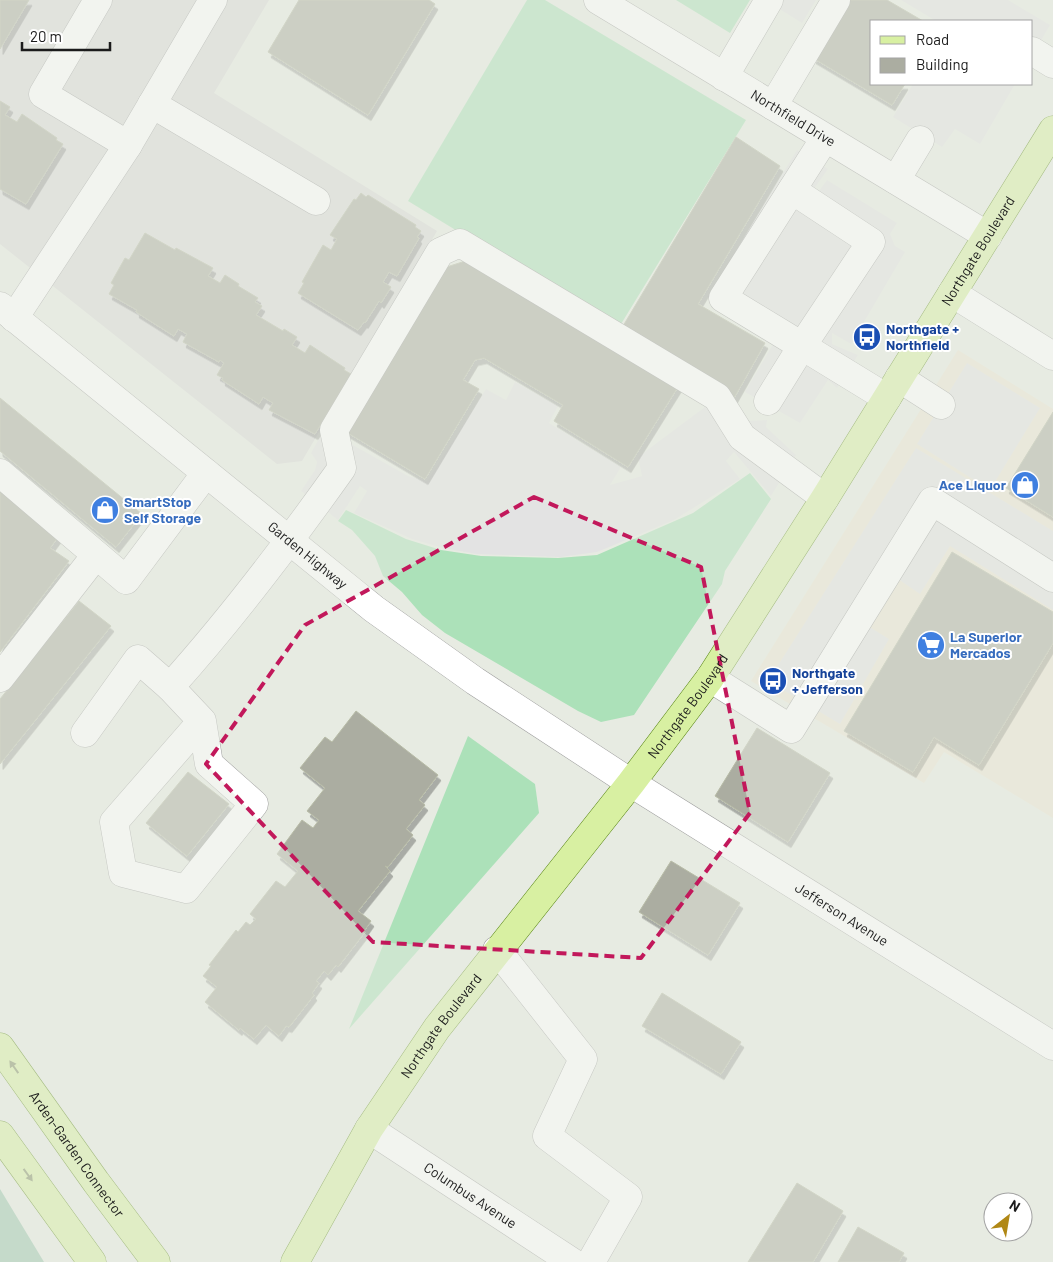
<svg xmlns="http://www.w3.org/2000/svg" width="1053" height="1262" font-family="Barlow,sans-serif">
<style>
.residential{fill:#d9d9d8}
.commercial{fill:#ebe5d2}
.grass{fill:#ace1b9}
.forest{fill:#9bc6ae}
.parking{fill:#e3e3e3}
.building{fill:#abada1;stroke:#b7bba6;filter:url(#shadow)}
.lines{fill:none;stroke-linecap:round;stroke-linejoin:round}
.minor-casing{stroke:#9f9f9f;stroke-width:29}
.major-casing{stroke:#548210;stroke-width:29}
.minor{stroke:#fff;stroke-width:28}
.major{stroke:#d8f0a2;stroke-width:28}
.oneway{fill:#839065}
.marked{fill:none;stroke:#c2185b;stroke-width:4;stroke-dasharray:10 6;stroke-linejoin:round}
.labels{text-anchor:middle;stroke-width:4;stroke-linejoin:round;paint-order:stroke}
.street-label{font-size:14px;fill:#1b1b1b;stroke:#fff}
.transit-label{font-size:14px;font-weight:bold;fill:#164399;stroke:#fff;text-anchor:start}
.shop-label{font-size:14px;font-weight:bold;fill:#366cbe;stroke:#fff;text-anchor:start}
</style>
<defs>
<filter id="shadow"><feDropShadow dx="3" dy="5.5" stdDeviation="0" flood-color="#0004"/></filter>
</defs>
<rect width="100%" height="100%" fill="#e7ebe2"/>
<path class="residential" d="M0,0H269L214,93L437,231L302,461L277,464L0,244Z"/>
<path class="commercial" d="M958,350L1053,409V818L944,752L924,783L751,681Z"/>
<g class="grass">
<path d="M527,0H545L746,120L618,329L408,201Z"/>
<path d="M676,0H750L730,33Z"/>
<path d="M750,473L771,499L725,571L722,584L634,715L601,722L578,711L445,633L422,615L402,592L383,576L375,556L352,530L338,521L346,510L406,539L441,550L481,556L558,558L597,555L693,513Z"/>
<path d="M468,736L535,784L539,813L349,1029Z"/>
</g>
<path class="forest" d="M0,1189L44,1262H0Z"/>
<g class="parking">
<path d="M765,0H816L802,23Z"/>
<path d="M901,0H1008L1050,25L1032,56V21H936Z"/>
<path d="M913,84H1015L980,144L955,129L942,147L893,117Z"/>
<path d="M797,150L828,169L811,193L814,198L827,180L897,223L890,234L895,246L905,252L851,344L832,333V344L858,355L837,388L828,380L800,423L745,392L776,339L707,297Z"/>
<path d="M967,363L1040,408L990,490L917,444Z"/>
<path d="M515,382L558,406L549,423L621,467L610,485L642,476L638,457L709,404L722,422L767,420L766,427L796,455L771,496L734,452L726,461L740,479L674,520L597,552L560,557L477,554L443,548L412,539L354,513L367,491L360,486L338,520L301,491L315,470L317,462L311,453L320,437L344,440L408,476L427,481L486,389L506,400Z"/>
<path d="M916,448L1053,531V610L950,546L920,594L898,579L868,626L889,639L840,724L768,681Z"/>
</g>
<g class="building">
<path d="M0,0H29L0,49Z"/>
<path d="M299,0H429L435,4L368,115L268,52Z"/>
<path d="M847,0H887L923,21H872V84H905L892,105L813,58Z"/>
<path d="M0,101L10,107L5,115L17,122L22,114L57,138L56,140L63,144L26,204L0,189Z"/>
<path d="M736,137L780,166L698,304L765,343L734,398L620,331Z"/>
<path d="M361,193L366,197L368,195L416,225L415,227L421,231L417,237L419,238L397,276L389,272L383,282L391,287L381,303L379,301L365,323L364,322L358,330L298,293L304,283L302,282L323,245L331,250L337,239L330,235L354,199L356,200Z"/>
<path d="M145,233L175,250L176,248L213,268L208,276L220,283L225,275L239,284L238,286L258,298L255,302L262,306L256,315L283,331L284,329L297,337L292,345L305,353L310,345L345,368L344,370L351,374L315,434L269,410L273,403L263,397L259,404L222,380L223,378L217,375L224,363L220,360L219,362L183,342L187,334L178,329L174,336L136,312L137,310L109,294L114,285L111,283L125,258L129,260Z"/>
<path d="M475,258L681,382L628,467L554,421L563,405L484,358L475,360L463,380L479,389L425,479L343,430L437,270Z"/>
<path d="M0,398L142,514L116,547L0,451Z"/>
<path d="M1053,412V517L1006,488Z"/>
<path d="M0,489L58,537L50,548L69,561L0,652Z"/>
<path d="M952,552L1053,612V643L979,765L934,737L913,772L844,731Z"/>
<path d="M79,601L111,626L0,764V699Z"/>
<path d="M356,711L438,775L419,800L425,805L406,829L413,835L388,867L385,866L390,871L358,911L371,921L364,931L365,932L338,967L336,965L328,975L324,971L316,981L319,983L312,993L314,995L289,1027L286,1026L279,1036L266,1025L254,1039L240,1028L239,1030L205,1002L217,987L203,976L211,966L209,965L236,930L238,932L246,922L250,925L256,919L250,914L276,881L285,887L298,871L277,854L302,820L313,828L319,820L307,811L325,788L300,768L325,737L332,742Z"/>
<path d="M757,728L830,773L788,842L715,796Z"/>
<path d="M188,772L229,804L187,856L146,823Z"/>
<path d="M671,861L740,903L708,955L639,912Z"/>
<path d="M662,993L741,1042L721,1074L642,1026Z"/>
<path d="M797,1183L843,1211L813,1262H748Z"/>
<path d="M858,1227L904,1253L899,1262H838Z"/>
</g>
<g class="lines">
<defs>
<g id="minor">
<path d="M98,0L43,94L128,145"/>
<path id="s1" d="M598,0L988,236"/>
<path d="M1032,51L1053,64"/>
<path d="M724,77L769,0"/>
<path d="M152,104L316,201"/>
<path d="M773,106L836,0"/>
<path d="M896,180L920,140"/>
<path d="M792,190L871,242L802,346L887,398"/>
<path d="M952,293L1053,356"/>
<path id="s2" d="M0,306L374,609L475,681L631,783L1053,1046"/>
<path d="M14,318L128,145L213,0"/>
<path d="M899,378L941,405"/>
<path d="M768,401L802,346L723,298L825,138"/>
<path d="M0,473L126,580L206,473"/>
<path d="M0,678L96,555"/>
<path d="M710,678L791,729L932,501L1053,578"/>
<path d="M170,687L202,721L209,764L254,804L186,889L123,873L114,822L202,721"/>
<path d="M85,733L138,659L170,687C232,618 288,544 342,468L334,430L440,252L460,243L717,397L742,437L825,498"/>
<path d="M497,950L583,1059L547,1136L628,1197L591,1262"/>
<path id="s3" d="M369,1129L572,1262"/>
</g>
<g id="major">
<path id="s4" d="M0,1047L96,1182L156,1262"/>
<path d="M0,1135L92,1262"/>
<path id="s5" d="M295,1262L369,1129L437,1028L631,783L710,678L825,498L1053,130"/>
</g>
</defs>
<use href="#minor" class="minor-casing"/>
<use href="#major" class="major-casing"/>
<use href="#minor" class="minor"/>
<use href="#major" class="major"/>
</g>
<defs><path id="oneway-solid" d="M-6-.8H1V-3.2L6.5 0L1 3.2V.8H-6Z" transform="scale(1.25)"/></defs>
<g class="oneway">
<use href="#oneway-solid" transform="translate(14 1067) rotate(-125)"/>
<use href="#oneway-solid" transform="translate(28 1175) rotate(54)"/>
</g>
<path d="M0 0H1053V1262H0ZM534,497L701,567L750,813L641,958L373,942L206,764L305,625Z" fill="#e7ebe2" fill-opacity=".55" fill-rule="evenodd"/>
<path class="marked" d="M534,497L701,567L750,813L641,958L373,942L206,764L305,625Z"/>
<defs>
<symbol id="bus-disc" viewBox="-11 -11 22 22"><circle r="9.5" fill="#1a4fb4" stroke="#fff"/><path d="M-5-6H5V4H4V6H2V4H-2V6H-4V4H-5ZM-3.5-4V0h7V-4ZM-3.5 1.2v1.5H-2V1.2ZM2 1.2v1.5H3.5V1.2Z" fill="#fff"/></symbol>
<symbol id="shop-disc" viewBox="-11 -11 22 22"><circle r="9.5" fill="#3f7fe0" stroke="#fff"/><path d="M-5-2.5h2.3a2.7 3.5 0 0 1 5.4 0H5L5.5 6h-11ZM-1.5-2.5h3a1.5 2.3 0 0 0-3 0Z" fill="#fff"/></symbol>
<symbol id="supermarket-disc" viewBox="-11 -11 22 22"><circle r="9.5" fill="#3f7fe0" stroke="#fff"/><path d="M-6-5.5h2.5l.6 2H6L4.5 2H-2.5L-4.4-4H-6ZM-1.5 3.2a1.3 1.3 0 1 0 .1 0ZM3 3.2a1.3 1.3 0 1 0 .1 0Z" fill="#fff"/></symbol>
</defs>
<g fill-rule="evenodd">
<use href="#bus-disc" x="851" y="321" width="32" height="32"/>
<use href="#shop-disc" x="1009" y="469" width="32" height="32"/>
<use href="#shop-disc" x="89" y="494" width="32" height="32"/>
<use href="#supermarket-disc" x="915" y="629" width="32" height="32"/>
<use href="#bus-disc" x="757" y="665" width="32" height="32"/>
</g>
<g class="labels">
<g class="street-label">
<text dy="5" stroke="none"><textPath href="#s1" startOffset="228">Northfield Drive</textPath></text>
<text dy="5" stroke="none"><textPath href="#s5" startOffset="1222">Northgate Boulevard</textPath></text>
<text dy="5" stroke="none"><textPath href="#s2" startOffset="396">Garden Highway</textPath></text>
<text dy="5" stroke="none"><textPath href="#s5" startOffset="682">Northgate Boulevard</textPath></text>
<text dy="5" stroke="none"><textPath href="#s2" startOffset="1040">Jefferson Avenue</textPath></text>
<text dy="5" stroke="none"><textPath href="#s5" startOffset="278">Northgate Boulevard</textPath></text>
<text dy="5" stroke="none"><textPath href="#s4" startOffset="132">Arden-Garden Connector</textPath></text>
<text dy="5" stroke="none"><textPath href="#s3" startOffset="121">Columbus Avenue</textPath></text>
</g>
<g class="transit-label">
<text x="886" y="334">Northgate +<tspan x="886" dy="16">Northfield</tspan></text>
<text x="792" y="678">Northgate<tspan x="792" dy="16">+ Jefferson</tspan></text>
</g>
<g class="shop-label">
<text x="1006" y="490" text-anchor="end">Ace Liquor</text>
<text x="124" y="507">SmartStop<tspan x="124" dy="16">Self Storage</tspan></text>
<text x="950" y="642">La Superior<tspan x="950" dy="16">Mercados</tspan></text>
</g>
</g>
<rect x="870" y="20" width="162" height="65" fill="#ffffff" stroke="#a4a4a4"/>
<rect x="880" y="36" width="25" height="8" fill="#d8f0a2" stroke="#a4a4a4"/>
<text x="916" y="45" font-size="15" fill="#1b1b1b">Road</text>
<rect x="880" y="58" width="25" height="15" fill="#abada1" stroke="#a4a4a4"/>
<text x="916" y="70" font-size="15" fill="#1b1b1b">Building</text>
<g transform="translate(1008 1217) rotate(31)"><circle r="24" fill="#ffffff" stroke="#a4a4a4"/>
<path d="M0-4L9 19L0 12L-9 19Z" fill="#b08816"/>
<text y="-8" font-size="14" font-weight="bold" text-anchor="middle" fill="#1b1b1b">N</text>
</g>
<path d="M22 42v8h88v-8" fill="none" stroke="#1b1b1b" stroke-width="2.5"/>
<text x="30" y="42" font-size="15" fill="#1b1b1b" stroke="#ffffff" stroke-width="4" paint-order="stroke">20 m</text>
</svg>
